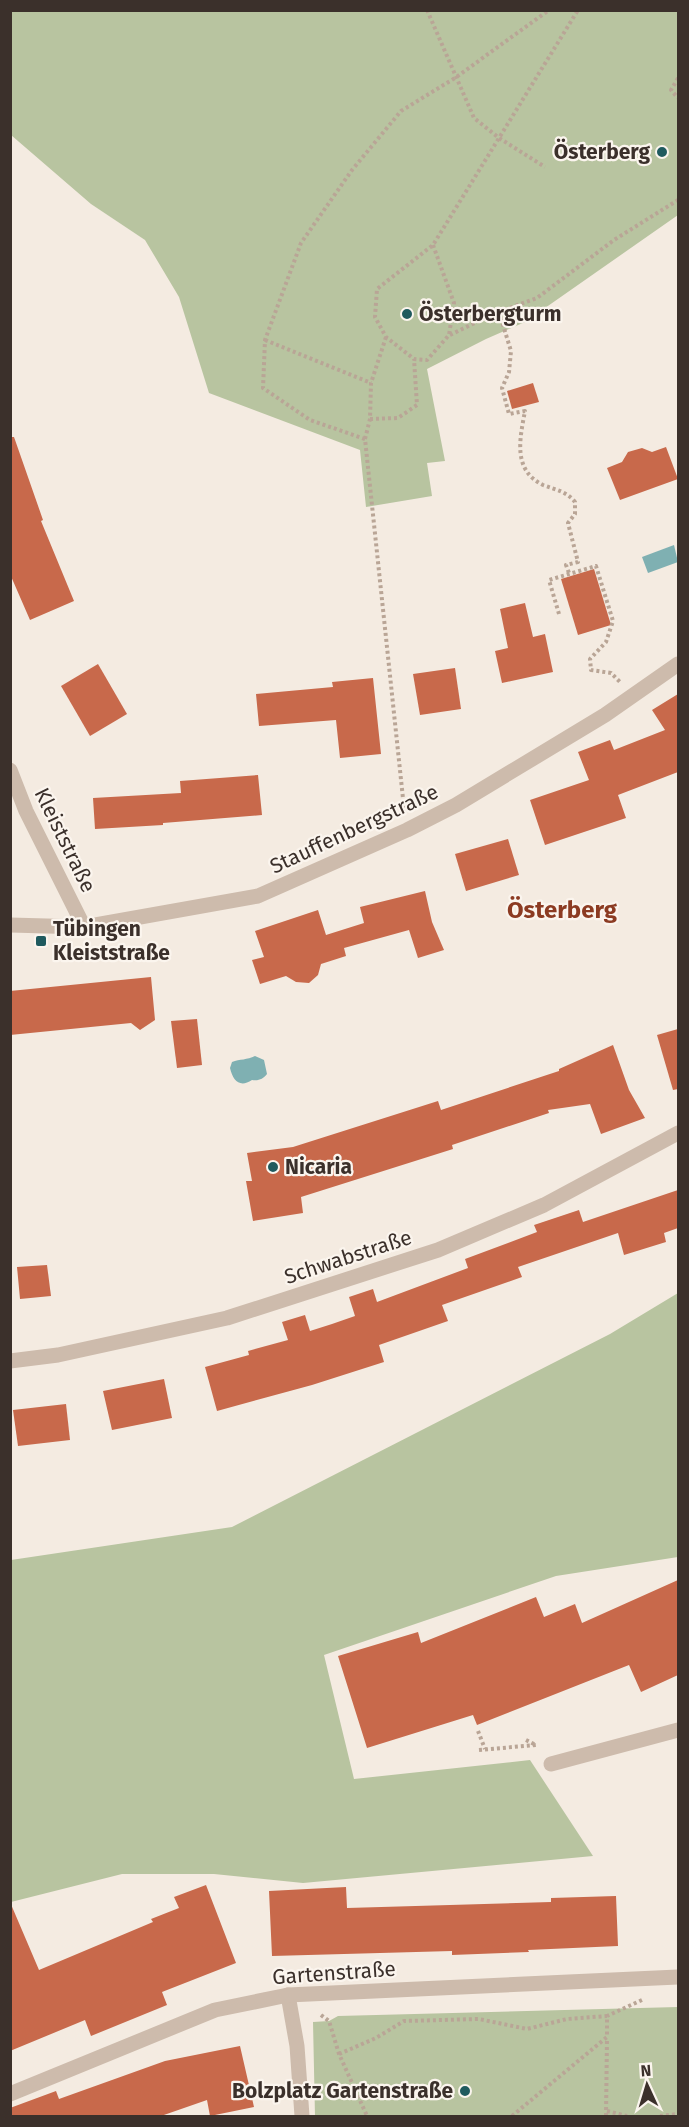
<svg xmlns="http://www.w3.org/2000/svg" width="689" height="2127" font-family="'Fira Sans',sans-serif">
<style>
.green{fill:#b8c4a0}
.water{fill:#7fb0b2}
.building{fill:#c8694b}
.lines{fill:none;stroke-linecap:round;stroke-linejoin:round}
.path{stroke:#b9a596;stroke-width:4;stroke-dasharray:3 3;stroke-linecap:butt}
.minor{stroke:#cdbbac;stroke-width:15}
.poi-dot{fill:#1f5a5e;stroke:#fbf5ee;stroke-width:2}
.labels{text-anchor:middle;stroke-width:4.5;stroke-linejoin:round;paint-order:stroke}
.poi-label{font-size:21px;font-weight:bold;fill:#3b302b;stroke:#fbf5ee;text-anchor:start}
.street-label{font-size:21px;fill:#3b302b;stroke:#fbf5ee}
.quarter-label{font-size:24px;font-weight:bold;fill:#8c3b22;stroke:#fbf5ee}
</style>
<rect width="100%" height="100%" fill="#f4ebe1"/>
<g class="green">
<path d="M10,11H678V215L525,322L486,339L427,369L445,461L427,463L432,496L366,507L360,450L209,393L179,297L145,240L91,204L11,135Z"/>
<path d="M678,1293V1557L556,1576L324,1655L354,1779L530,1760L593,1856L303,1883L214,1874H122L11,1902V1560L232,1527L610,1334Z"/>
<path d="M678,2007V2116H315L313,2022L329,2021L338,2016Z"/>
</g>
<g class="water">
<path d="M674,545L678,562L648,573L642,557Z"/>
<path d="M255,1056L264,1060L267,1074C263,1079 259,1081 252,1080C240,1088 233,1081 230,1068L232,1062C240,1059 247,1060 255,1056Z"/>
</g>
<g class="building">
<path d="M533,383L539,402L512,409L507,391Z"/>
<path d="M10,437H14L43,520L41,521L74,601L30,620L10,574Z"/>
<path d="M666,447L678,479L620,500L607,468L622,462L628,452L642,448L652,452Z"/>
<path d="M594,569L611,625L578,635L561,579Z"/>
<path d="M525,603L533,637L545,634L553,672L502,683L495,651L508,648L500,609Z"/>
<path d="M98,664L127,714L90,736L61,686Z"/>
<path d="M455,668L461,709L420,715L413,674Z"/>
<path d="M373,678L381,754L340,758L336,720L259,726L256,694L333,687L332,682Z"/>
<path d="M678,694V772L618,795L626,818L545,845L530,800L589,780L578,752L610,740L614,750L665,730L652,710Z"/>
<path d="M258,775L262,815L163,823V825L95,829L93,798L181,793L180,781Z"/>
<path d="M508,839L519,875L466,891L455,854Z"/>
<path d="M425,891L432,922L444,950L418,958L409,930L344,948L346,956L321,964L318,975L309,983L296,982L286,976L260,984L252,960L264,957L255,931L318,910L326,935L364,923L360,907Z"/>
<path d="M151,977L155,1020L140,1030L131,1023L10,1035V991Z"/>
<path d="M197,1019L202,1065L177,1068L171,1021Z"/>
<path d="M678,1029V1089L673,1090L657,1035Z"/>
<path d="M613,1045L629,1090L645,1118L601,1134L590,1104L548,1110L549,1113L452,1145L453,1149L301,1197L303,1213L253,1221L246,1181H252L247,1153L293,1147L438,1101L441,1110L559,1071V1069Z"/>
<path d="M678,1190V1228L664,1233L666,1242L624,1255L618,1233L518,1267L522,1277L442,1305L448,1321L379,1345L384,1362L312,1385L217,1411L205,1367L249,1355L248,1351L288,1340L282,1322L305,1315L310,1331L332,1324L355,1316L349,1297L373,1289L377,1302L468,1268L465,1259L537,1232L534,1225L579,1210L583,1222Z"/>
<path d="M47,1265L51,1296L20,1299L17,1267Z"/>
<path d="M164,1379L172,1418L112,1430L103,1391Z"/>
<path d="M66,1404L70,1440L18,1446L13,1410Z"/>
<path d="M678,1580V1675L641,1692L629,1665L477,1725L473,1715L367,1748L338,1656L418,1632L421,1643L536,1597L544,1617L575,1604L582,1623Z"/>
<path d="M206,1885L236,1963L162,1992L167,2005L91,2036L85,2020L10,2051V1902L39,1970L153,1922L151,1919L179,1908L174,1897Z"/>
<path d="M346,1887L347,1908L551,1902V1898L616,1896L618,1946L528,1950L529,1952L452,1955V1951L272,1956L269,1891Z"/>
<path d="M240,2046L254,2107L210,2116L207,2100L161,2116H10V2108L56,2091L59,2099L165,2061Z"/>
</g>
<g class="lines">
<g class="path">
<path d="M427,10L474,118L499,138L545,167"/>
<path d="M678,78L671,90L678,98"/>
<path d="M433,245L454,303L449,335L427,360L414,359L386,337L375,317L377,289L433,245L578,10"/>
<path d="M499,312L511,351L509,372L502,388L509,414L525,411C520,438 512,470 543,485C556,490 566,491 575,502V514L568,523L578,562L566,565L569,573"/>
<path d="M450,335L493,314L537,298L614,240L678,200"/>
<path d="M386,337L371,383L370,419L365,439L404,808"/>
<path d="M265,340L371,383"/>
<path d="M370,419L398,418L417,405L414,359"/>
<path d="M365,439L310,420L263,388L265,340L301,243L352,170L401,111L455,78L549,10"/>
<path d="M559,614L549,580L596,566L613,621L606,642L590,659L591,670L611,673L620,682"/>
<path d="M478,1731L485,1749"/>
<path d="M526,1740L536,1745"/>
<path d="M479,1750L536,1745"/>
<path d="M321,2015L329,2021L339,2054L367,2116"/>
<path d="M339,2054L376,2038L404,2021L479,2019L527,2029L567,2019L607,2016"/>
<path d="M607,2111L627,2116"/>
<path d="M512,2116L607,2037V2016L642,2000"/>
<path d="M606,2116L607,2038"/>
<path d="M660,2116L678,2114"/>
</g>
<g class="minor">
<path d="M10,770L26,811L84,927"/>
<path d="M10,925L84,927L258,896L407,830L456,805L605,715L678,664"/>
<path d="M10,1361L58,1355L227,1318L438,1250L544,1205L678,1133"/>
<path d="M551,1764L678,1730"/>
<path d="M288,1995L297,2046L302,2116"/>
<path d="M10,2094L215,2010L288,1995L678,1977"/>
</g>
</g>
<g class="poi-dot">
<circle cx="662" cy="152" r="6"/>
<circle cx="407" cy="314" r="6"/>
<rect x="35" y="935" width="12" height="12" rx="3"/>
<circle cx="273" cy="1167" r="6"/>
<circle cx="465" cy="2091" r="6"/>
</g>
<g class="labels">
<g class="poi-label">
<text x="650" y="159" text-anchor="end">Österberg</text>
<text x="419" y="321">Österbergturm</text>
<text x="53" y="936">Tübingen<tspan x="53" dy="24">Kleiststraße</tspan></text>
<text x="285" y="1174">Nicaria</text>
<text x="453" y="2098" text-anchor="end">Bolzplatz Gartenstraße</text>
</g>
<g class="street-label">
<text transform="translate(354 829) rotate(-25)" y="7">Stauffenbergstraße</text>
<text transform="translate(65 840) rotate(64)" y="7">Kleiststraße</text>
<text transform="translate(348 1257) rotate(-18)" y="7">Schwabstraße</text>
<text transform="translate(334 1973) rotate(-4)" y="7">Gartenstraße</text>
</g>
<g class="quarter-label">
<text x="562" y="918">Österberg</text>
</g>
</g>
<rect width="689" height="2127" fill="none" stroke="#3b302b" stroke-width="24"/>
<g transform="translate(647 2085) rotate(356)" stroke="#fbf5ee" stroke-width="4.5" paint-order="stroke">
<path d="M0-4.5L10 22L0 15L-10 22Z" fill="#3b302b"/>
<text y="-9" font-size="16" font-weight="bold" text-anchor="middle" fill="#3b302b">N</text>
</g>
</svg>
